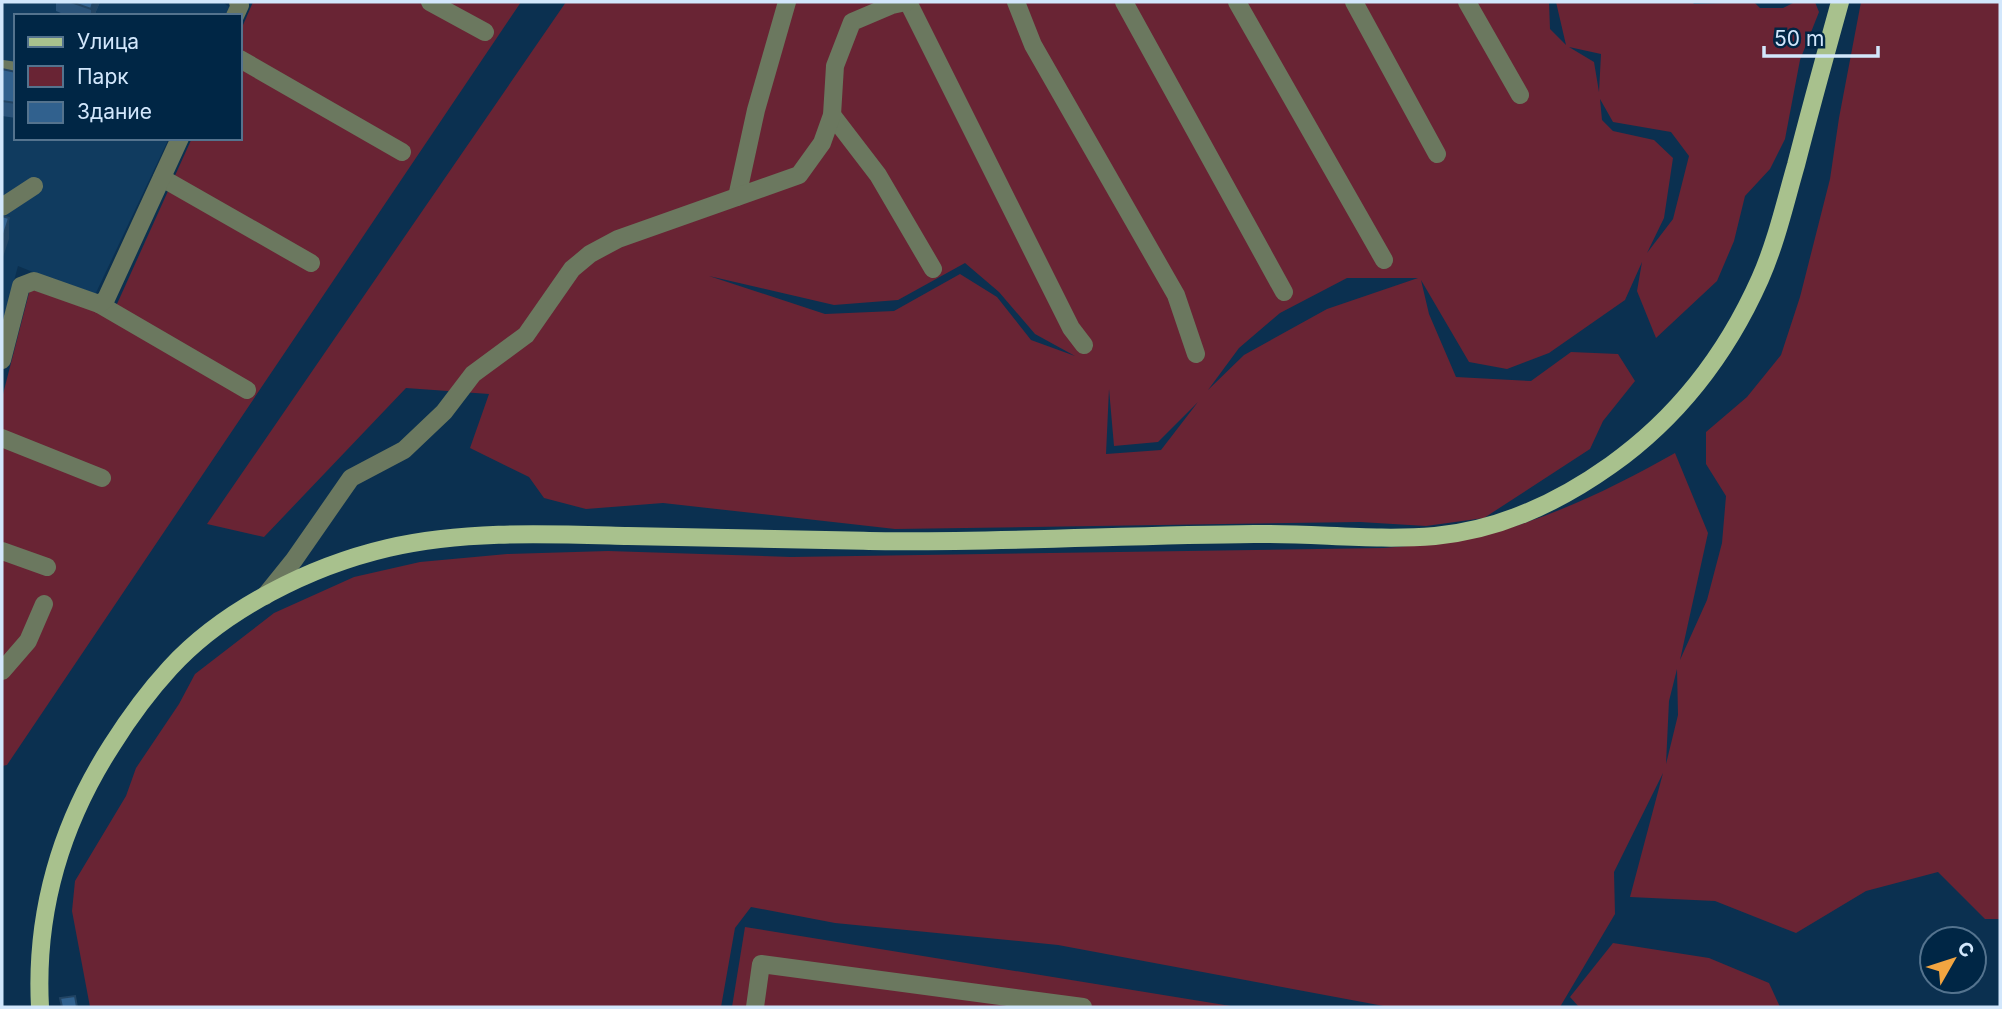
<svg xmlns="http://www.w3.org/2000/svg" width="2002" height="1009" font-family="Inter,sans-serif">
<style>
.built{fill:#103b5f}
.green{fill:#692434;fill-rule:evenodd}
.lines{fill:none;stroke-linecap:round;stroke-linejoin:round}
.minor{stroke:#6b785f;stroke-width:18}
.major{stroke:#a8c18d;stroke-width:18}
.wall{fill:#2a537a}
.shaded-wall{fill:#224463}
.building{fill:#31618e;stroke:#224463;stroke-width:2}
</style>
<rect width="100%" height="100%" fill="#0b3050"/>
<path class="built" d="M2,2H223L230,8L226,16H16V138H169L94,297L18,266L2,325Z"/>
<g class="green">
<path d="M253,2H521L7,765L2,766V398L30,289L112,315L192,138H240V32Z"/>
<path d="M566,2H1549L1550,29L1566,45L1556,2H1692L1694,4L1754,2L1760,8H1783L1795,2H1815L1819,12L1800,60L1785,139L1770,169L1745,196L1734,241L1717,281L1656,338L1637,291L1642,262L1625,300L1549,353L1507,369L1469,362L1421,280L1429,314L1456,377L1531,381L1571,352L1618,354L1635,381L1603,421L1590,449L1484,518L1426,526L1360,522L895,529L663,503L586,509L544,498L529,477L470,448L489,394L406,388L264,537L207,524ZM1569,47L1601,54L1599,92L1594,62ZM1600,99L1613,122L1671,132L1689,156L1673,219L1647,253L1664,218L1673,158L1654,140L1613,131L1602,120ZM965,263L999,292L1035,334L1075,356L1031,340L997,297L960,274L894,311L825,314L709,276L834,305L898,300ZM1347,278H1418L1327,309L1244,355L1208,390L1239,348L1280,313ZM1109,389L1114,446L1158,442L1198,402L1161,450L1106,454Z"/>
<path d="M1861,2H2000V919H1985L1938,872L1866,891L1796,933L1715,901L1630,897L1663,773L1614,872L1615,914L1560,1007H1389L1058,945L835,923L751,907L735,928L721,1007H90L72,911L75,881L126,796L136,768L179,704L195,674L274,613L354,577L420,562L507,554L608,551L791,557L1383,548C1417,545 1451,544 1484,535C1551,518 1615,487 1675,453L1708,533L1680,660L1707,600L1722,543L1726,496L1706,464V432L1747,397L1781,355L1800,297L1830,179L1839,118ZM1677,669L1678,715L1666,764L1669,701Z"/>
<path d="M745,927L1237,1007H732Z"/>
<path d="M1613,943L1709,958L1769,983L1780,1007H1579L1570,997Z"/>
</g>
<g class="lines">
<g class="minor">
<path d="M430,2L485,32"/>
<path d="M908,2L1071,328L1084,345"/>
<path d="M1016,2L1033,45L1176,295L1196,354"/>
<path d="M1124,2L1284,292"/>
<path d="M1237,2L1384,260"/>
<path d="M1354,2L1437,154"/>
<path d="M1467,2L1520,95"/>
<path d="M235,16L240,5L238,2"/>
<path d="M240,59L402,152"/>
<path d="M2,69L16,71"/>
<path d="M832,115L878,175L933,269"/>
<path d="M162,178L311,263"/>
<path d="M737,197L756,110L787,2"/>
<path d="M2,207L34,186"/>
<path d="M99,304L247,390"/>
<path d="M2,360L21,286L34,281L99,304L106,299L180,138"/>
<path d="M2,438L102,478"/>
<path d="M2,551L47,567"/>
<path d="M265,596L294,560L351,478L404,450L444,412L473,374L526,335L572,269L590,254L618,239L799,175L822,143L832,115L835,66L852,22L892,5L906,2"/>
<path d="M2,671L28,641L44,604"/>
<path d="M755,1007L761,964L1083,1007"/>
</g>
<path class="major" d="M40,1007C35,913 61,824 112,745C129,718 148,692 170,668C224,609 311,566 388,548C466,530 550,534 628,536C709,538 789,539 869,541C997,543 1126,535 1254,534C1314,533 1375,541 1435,536C1499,530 1559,502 1611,465C1677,418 1727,353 1760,279C1776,243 1785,203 1796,165C1810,110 1825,56 1840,2"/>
</g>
<g class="wall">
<path d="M56,2H100L94,16H68L56,11Z"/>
<path d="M2,69L16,72V118L2,116Z"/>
</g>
<g class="shaded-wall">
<path d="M93,2H100L94,16H91V9Z"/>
<path d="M9,218V239L2,260V240Z"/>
</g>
<g class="building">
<path d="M71,2H93L91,9Z"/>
<path d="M2,69L16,72V103L2,101Z"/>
<path d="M2,216L9,218L2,240Z"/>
<path d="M75,996L77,1007H62L60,998Z"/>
</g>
<rect width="2002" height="1009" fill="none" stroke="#d2e7fc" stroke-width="7"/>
<rect x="14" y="14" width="228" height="126" fill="#002645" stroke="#54738e" stroke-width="2"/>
<rect x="28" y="37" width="35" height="10" fill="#a8c18d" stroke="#54738e" stroke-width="2"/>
<text x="77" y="49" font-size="21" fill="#d2e7fc">Улица</text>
<rect x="28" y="66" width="35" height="21" fill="#692434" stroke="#54738e" stroke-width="2"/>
<text x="77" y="84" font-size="21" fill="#d2e7fc">Парк</text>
<rect x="28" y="102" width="35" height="21" fill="#31618e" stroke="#54738e" stroke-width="2"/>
<text x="77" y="119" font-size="21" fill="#d2e7fc">Здание</text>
<g transform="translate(1953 960) rotate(51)"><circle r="33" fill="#002645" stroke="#54738e" stroke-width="2"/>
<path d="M0-5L12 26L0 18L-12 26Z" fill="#f2a541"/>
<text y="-10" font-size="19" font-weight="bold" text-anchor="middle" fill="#d2e7fc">С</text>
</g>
<path d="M1764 46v10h114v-10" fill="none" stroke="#d2e7fc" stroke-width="3.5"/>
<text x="1774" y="46" font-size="21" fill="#d2e7fc" stroke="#002645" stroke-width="5" paint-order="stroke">50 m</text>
</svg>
